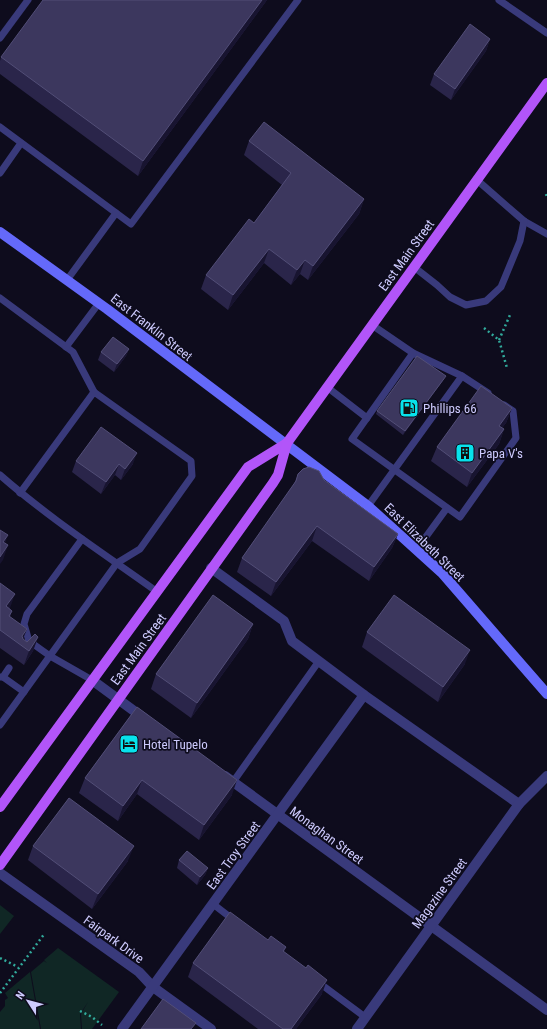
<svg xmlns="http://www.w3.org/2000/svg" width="547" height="1029" font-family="'Roboto Condensed',sans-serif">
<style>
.green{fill:#102725}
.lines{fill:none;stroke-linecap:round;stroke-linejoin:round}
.path{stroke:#31ab9c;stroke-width:2.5;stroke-dasharray:2 3;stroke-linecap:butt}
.lane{stroke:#393a7b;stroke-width:7}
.street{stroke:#393a7b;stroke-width:10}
.secondary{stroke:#6469fa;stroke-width:10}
.primary{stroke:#b255f9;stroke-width:10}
.wall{fill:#2a254a}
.shaded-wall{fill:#181430}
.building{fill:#3c375e;stroke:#524e77}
.labels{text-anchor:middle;stroke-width:3.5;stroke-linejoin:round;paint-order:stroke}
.street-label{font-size:13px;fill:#cdcafd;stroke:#0e0c1d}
.poi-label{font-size:13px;fill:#cdcafd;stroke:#0e0c1d;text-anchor:start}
</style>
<rect width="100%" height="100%" fill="#0e0c1d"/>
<g class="green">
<path d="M0,905L14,916L0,934Z"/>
<path d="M58,948L119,992L92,1029H82L81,1014L88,1002L80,1014L81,1029H41L31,972L44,961L47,963L44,960Z"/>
<path d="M30,972L40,1029H0V1012L5,1006V1000L8,998L5,993Z"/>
</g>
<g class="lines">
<g class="path">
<path d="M546,194L547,197"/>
<path d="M484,328L499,340L507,368"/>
<path d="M499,340L510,315"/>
<path d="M0,958L18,967"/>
<path d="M0,993L45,933"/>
<path d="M80,1011L92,1017L102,1025"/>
</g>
<g class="lane">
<path d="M499,0L547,33"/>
<path d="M0,38L28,0"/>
<path d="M0,127L131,224L298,0"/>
<path d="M0,173L21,143"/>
<path d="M477,180L524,221L547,234"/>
<path d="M414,267L437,285L450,297L466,305L486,301L501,287L520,241L524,221"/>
<path d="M67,280L116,213"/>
<path d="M0,298L73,352L94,392"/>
<path d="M372,325L413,353L462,376L488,393"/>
<path d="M66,347L99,303"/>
<path d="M413,353L352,439L460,517L516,438L513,411L504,405"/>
<path d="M327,387L367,418"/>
<path d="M0,475C49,518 103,553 156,591"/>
<path d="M368,506L462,376"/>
<path d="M417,549L447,508"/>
<path d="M29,641L50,656L92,680"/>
<path d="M24,648L29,641L24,624L27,614L82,539"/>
<path d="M0,677H3L9,668"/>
<path d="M3,677L24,692"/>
<path d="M0,725L117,563L140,549L192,476L191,461L94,392L20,493"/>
<path d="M233,782L319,661"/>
<path d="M213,904L235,921"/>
<path d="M318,982L365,1017"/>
</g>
<g class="street">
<path d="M211,568L284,621L292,641L364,695L519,804"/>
<path d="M92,680L145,719"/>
<path d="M225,776L547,1010"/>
<path d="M0,873L139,972L153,987L211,1029"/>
<path d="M122,1029L364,695"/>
<path d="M357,1029L519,804L547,776"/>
</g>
<path class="secondary" d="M0,232L107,309L368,506L442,573L547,694"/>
<g class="primary">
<path d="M0,807L248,467L287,443"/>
<path d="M0,865L273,483L278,475L287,443L547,83"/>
</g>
</g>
<g class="wall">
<path d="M267,0L138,176L0,74V61L1,57Z"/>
<path d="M490,39L486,51L451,100L430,85L434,74Z"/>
<path d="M249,141L364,199L359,214L308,280L300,274L291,285L264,263L228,310L201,289L206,275L254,223L282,185L244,155Z"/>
<path d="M129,349L126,356L114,372L98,360L101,352Z"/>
<path d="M444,379L403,435L376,414L377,411Z"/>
<path d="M512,408L506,423L502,428L504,429L499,444L467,487L431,461L437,447Z"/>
<path d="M76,461L133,464L121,480L115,475L101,494L72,472Z"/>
<path d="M298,474L324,480L398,534L392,548L369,581L312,541L271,596L237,572L242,558L294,484Z"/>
<path d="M0,583L10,609L12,611L10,617L27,629L23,639L27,642L38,637L33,651L24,665L0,648Z"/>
<path d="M253,624L248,639L191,718L151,689L156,674Z"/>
<path d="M367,632L465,664L438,702L362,647Z"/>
<path d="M137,707L232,795L199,840L137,794L118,821L79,793L85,778Z"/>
<path d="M33,846L128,861L92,909L28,860Z"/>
<path d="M179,860L208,868L205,875L197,885L177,868Z"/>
<path d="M268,940L286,947L284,952L322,994L296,1029H258L188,977L193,963Z"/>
</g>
<g class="shaded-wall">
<path d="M262,0H267L138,176L143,161Z"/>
<path d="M490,39L486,51L451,100L455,89Z"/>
<path d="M364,199L359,214L308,280L313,266Z"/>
<path d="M269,249L264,263L228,310L233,295Z"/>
<path d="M305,260L300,274L291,285L297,270Z"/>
<path d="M129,349L126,356L114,372L117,364Z"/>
<path d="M446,376L444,379L403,435L405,431Z"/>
<path d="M512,408L506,423L493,440L499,426Z"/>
<path d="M504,429L499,444L467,487L472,473Z"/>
<path d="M137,453L133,464L121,480L125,469Z"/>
<path d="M119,464L115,475L101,494L106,482Z"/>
<path d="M317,526L312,541L271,596L276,582Z"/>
<path d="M398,534L392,548L369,581L374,567Z"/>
<path d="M8,535L3,550V542Z"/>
<path d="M8,545L3,560L0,564V557Z"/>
<path d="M15,594L10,608L6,606Z"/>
<path d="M253,624L248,639L191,718L197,703Z"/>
<path d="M27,629L21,643L22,636Z"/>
<path d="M38,637L33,651L24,665L29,651Z"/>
<path d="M470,650L465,664L438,702L443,687Z"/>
<path d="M142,780L137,794L118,821L123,806Z"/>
<path d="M237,780L232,795L199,840L204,825Z"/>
<path d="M134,846L128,861L92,909L98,894Z"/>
<path d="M208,868L205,875L197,885L200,877Z"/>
<path d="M327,980L322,994L296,1029H291Z"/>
</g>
<g class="building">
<path d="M43,0H262L143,161L1,57Z"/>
<path d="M470,24L490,39L455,89L434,74Z"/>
<path d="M264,122L364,199L313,266L305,260L297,270L269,249L233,295L206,275L249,219L254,223L291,173L249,141Z"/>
<path d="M113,337L129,349L117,364L101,352Z"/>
<path d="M417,356L446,376L405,431L377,411Z"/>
<path d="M481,386L512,408L499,426L504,429L472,473L437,447Z"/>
<path d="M101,427L137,453L125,469L119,464L106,482L76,461Z"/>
<path d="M309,467L319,471L324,480L398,534L374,567L317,526L276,582L242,558L296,481L298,474L303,469Z"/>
<path d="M0,530L8,535L3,542L8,545L0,557Z"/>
<path d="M0,583L15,594L6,606L12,611L9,616L27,629L22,636L23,639L27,642L35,634L38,637L29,651L0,630Z"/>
<path d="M213,595L253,624L197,703L156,674Z"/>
<path d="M394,595L470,650L443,687L367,632Z"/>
<path d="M137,707L237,780L204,825L142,780L123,806L85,778Z"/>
<path d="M69,798L134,846L98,894L33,846Z"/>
<path d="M187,851L208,868L200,877L179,860Z"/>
<path d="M230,912L268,940L271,936L286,947L283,951L306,968L308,965L327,980L291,1029H283L193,963Z"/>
<path d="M163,999L196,1023L191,1029H141Z"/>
</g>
<defs>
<symbol id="fuel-square" viewBox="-11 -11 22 22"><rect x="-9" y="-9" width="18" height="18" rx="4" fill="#08e2ec" stroke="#0e0c1d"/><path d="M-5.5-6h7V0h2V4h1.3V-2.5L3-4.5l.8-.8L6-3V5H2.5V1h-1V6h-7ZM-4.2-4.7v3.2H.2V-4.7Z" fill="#111"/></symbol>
<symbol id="building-square" viewBox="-11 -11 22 22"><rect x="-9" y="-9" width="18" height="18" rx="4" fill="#08e2ec" stroke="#0e0c1d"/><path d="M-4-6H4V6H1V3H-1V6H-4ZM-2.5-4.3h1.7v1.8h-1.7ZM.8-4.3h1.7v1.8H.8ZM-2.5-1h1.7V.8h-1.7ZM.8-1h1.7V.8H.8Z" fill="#111"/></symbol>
<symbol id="hotel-square" viewBox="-11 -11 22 22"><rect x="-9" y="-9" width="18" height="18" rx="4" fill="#08e2ec" stroke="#0e0c1d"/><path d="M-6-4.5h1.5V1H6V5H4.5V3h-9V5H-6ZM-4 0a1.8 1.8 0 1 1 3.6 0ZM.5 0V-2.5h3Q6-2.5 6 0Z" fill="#111"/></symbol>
</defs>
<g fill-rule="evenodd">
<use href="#fuel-square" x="398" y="397" width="22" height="22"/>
<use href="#building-square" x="454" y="442" width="22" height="22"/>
<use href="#hotel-square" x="118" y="733" width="22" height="22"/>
</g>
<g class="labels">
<g class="street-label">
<text transform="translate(406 255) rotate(-54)" y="5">East Main Street</text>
<text transform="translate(152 327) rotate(38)" y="5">East Franklin Street</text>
<text transform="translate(425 542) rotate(44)" y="5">East Elizabeth Street</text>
<text transform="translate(138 649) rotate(-54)" y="5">East Main Street</text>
<text transform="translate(327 835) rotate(36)" y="5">Monaghan Street</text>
<text transform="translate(233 855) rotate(-54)" y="5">East Troy Street</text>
<text transform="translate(439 893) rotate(-54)" y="5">Magazine Street</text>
<text transform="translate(114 939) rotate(36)" y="5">Fairpark Drive</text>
</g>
<g class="poi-label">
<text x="423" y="413">Phillips 66</text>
<text x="479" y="458">Papa V's</text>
<text x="143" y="749">Hotel Tupelo</text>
</g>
</g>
<g transform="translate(28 1001) rotate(306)" stroke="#0e0c1d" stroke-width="3" paint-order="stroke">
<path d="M0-3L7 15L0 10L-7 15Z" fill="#cdcafd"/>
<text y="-6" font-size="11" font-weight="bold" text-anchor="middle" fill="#cdcafd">N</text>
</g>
</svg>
